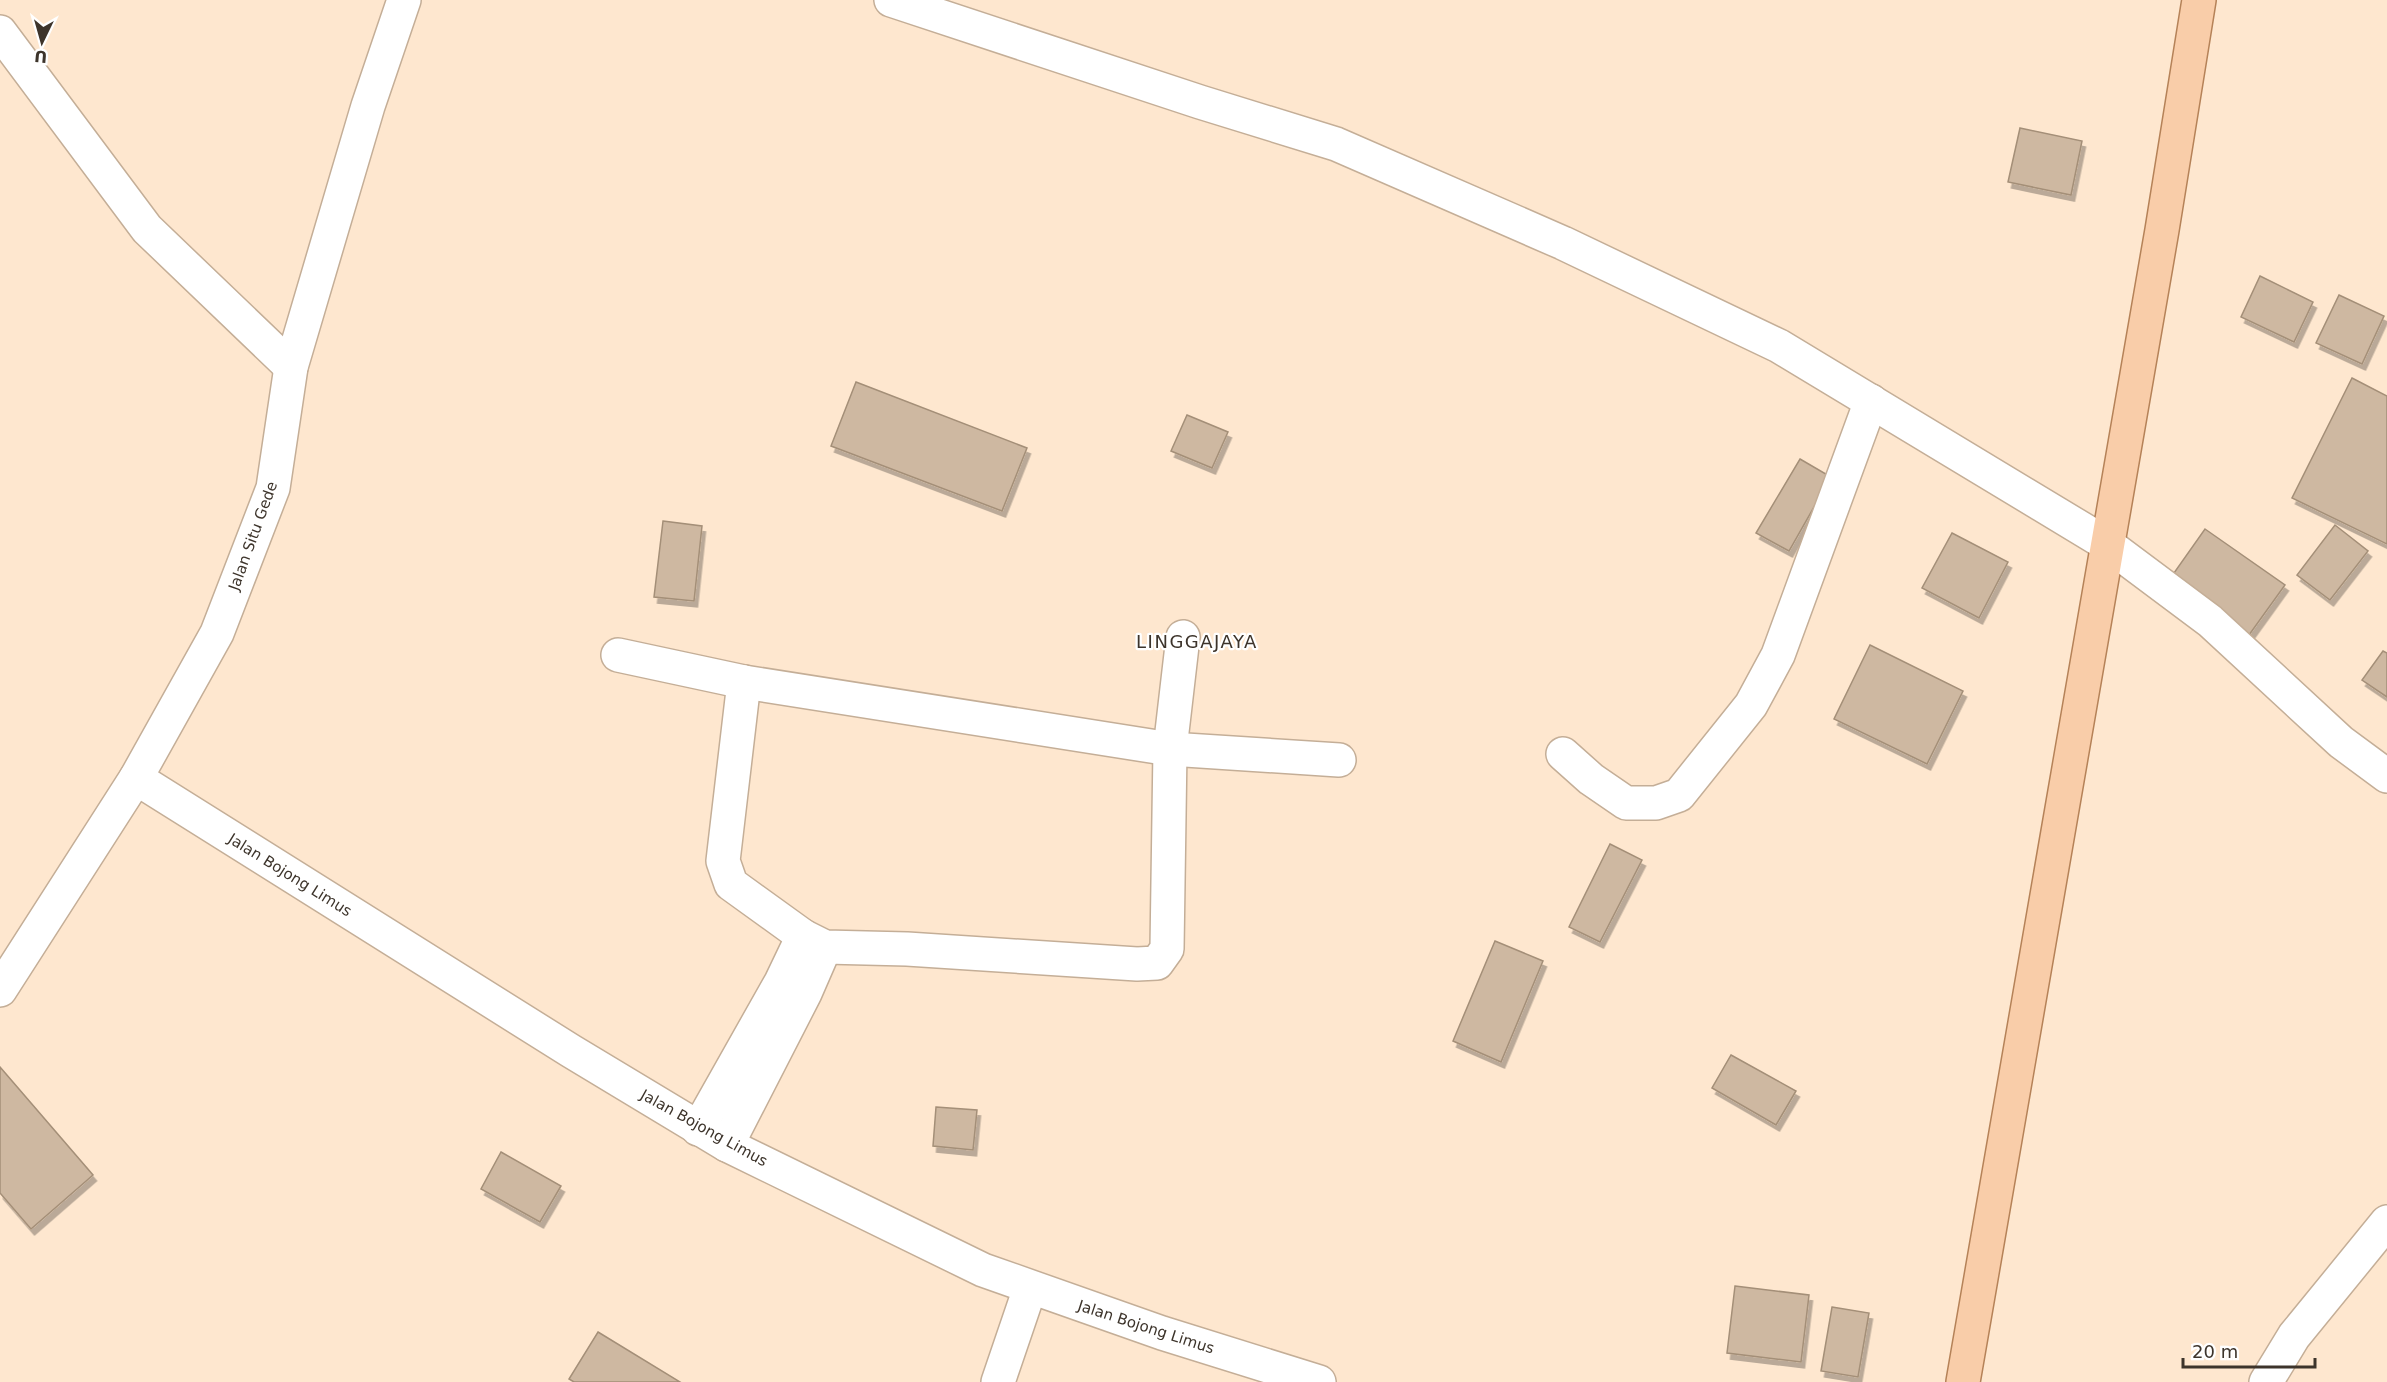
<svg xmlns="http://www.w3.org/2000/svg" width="2387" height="1382" font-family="'DejaVu Sans',sans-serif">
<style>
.building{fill:#ceb8a1;stroke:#a48f78;stroke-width:1.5;filter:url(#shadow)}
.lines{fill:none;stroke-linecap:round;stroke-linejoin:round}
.minor-casing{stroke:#c4ae97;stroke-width:36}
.primary-casing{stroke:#b58258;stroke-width:36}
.minor{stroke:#fff;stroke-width:33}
.primary{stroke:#f9cda9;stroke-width:33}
.labels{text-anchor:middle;stroke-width:4.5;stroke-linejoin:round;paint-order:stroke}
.street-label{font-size:15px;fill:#3d342b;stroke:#fff}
.quarter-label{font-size:18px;letter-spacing:1.5px;fill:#3d342b;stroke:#fff}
</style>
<defs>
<filter id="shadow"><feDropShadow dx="3.5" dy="6" stdDeviation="0" flood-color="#0004"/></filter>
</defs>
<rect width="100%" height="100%" fill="#fee7cf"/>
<g class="building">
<path d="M2020,128L2082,141L2071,195L2008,182Z"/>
<path d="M2260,276L2313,302L2294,342L2241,317Z"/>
<path d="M2339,295L2384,316L2362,364L2316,343Z"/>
<path d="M2352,378L2387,396V544L2292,498Z"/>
<path d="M856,382L1027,448L1002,511L831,446Z"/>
<path d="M1187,415L1228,432L1212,468L1171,451Z"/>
<path d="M1800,459L1831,477L1789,551L1756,533Z"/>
<path d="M663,521L702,526L694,601L654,597Z"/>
<path d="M2335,525L2368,551L2330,600L2297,575Z"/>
<path d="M2205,529L2285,585L2249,635L2169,580Z"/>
<path d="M1952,533L2008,562L1979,618L1922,588Z"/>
<path d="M1870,645L1963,691L1927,764L1834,719Z"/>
<path d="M2383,651L2387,653V697L2362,680Z"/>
<path d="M1610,844L1642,860L1600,942L1569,927Z"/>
<path d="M1495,941L1543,961L1501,1062L1453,1041Z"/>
<path d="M1731,1055L1796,1091L1776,1125L1712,1088Z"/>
<path d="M0,1067L93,1175L31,1229L0,1193Z"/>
<path d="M936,1107L977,1110L973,1150L933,1146Z"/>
<path d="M501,1152L561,1186L540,1222L481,1189Z"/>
<path d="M1735,1286L1809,1295L1801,1362L1727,1353Z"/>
<path d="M1832,1307L1869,1313L1858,1377L1821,1371Z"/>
<path d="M598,1332L680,1382H574L569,1379Z"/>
</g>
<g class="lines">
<defs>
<g id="minor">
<path d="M891,0L1200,102L1336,144L1563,243L1779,346L2107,544L2210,621L2341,742L2387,776"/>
<path d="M0,32L147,229L291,367"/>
<path d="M618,655L744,682L1170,749L1339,760"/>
<path d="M744,682L723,861L731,884L803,936L825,947L907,949L1137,964L1157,963L1167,949L1170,749L1183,637"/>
<path d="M1563,754L1591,779L1626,803H1656L1679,795L1751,705L1778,655L1871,401"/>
<path d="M136,778L571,1051L727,1145L983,1270L1162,1333L1319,1382"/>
<path d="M0,990L136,778L217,633L273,488L291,367L368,106L404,0"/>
<path d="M698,1129L781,982L803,936"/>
<path d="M727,1145L805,993L825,947"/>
<path d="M998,1382L1030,1288"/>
<path d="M2266,1382L2294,1336L2387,1222"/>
</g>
<path id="primary" d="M1963,1382L2162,230L2199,0"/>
</defs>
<use href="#minor" class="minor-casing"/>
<use href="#primary" class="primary-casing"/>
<use href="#minor" class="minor"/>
<use href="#primary" class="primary"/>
</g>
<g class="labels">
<g class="street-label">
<text transform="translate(253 536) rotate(-70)" y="5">Jalan Situ Gede</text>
<text transform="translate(290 875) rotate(32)" y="5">Jalan Bojong Limus</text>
<text transform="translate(704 1128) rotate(29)" y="5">Jalan Bojong Limus</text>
<text transform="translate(1146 1327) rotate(18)" y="5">Jalan Bojong Limus</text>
</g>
<g class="quarter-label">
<text x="1197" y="648">LINGGAJAYA</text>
</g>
</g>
<g transform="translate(42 42) rotate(185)" stroke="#ffffff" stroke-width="4.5" paint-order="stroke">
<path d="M0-4.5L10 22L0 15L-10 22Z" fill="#3d342b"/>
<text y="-9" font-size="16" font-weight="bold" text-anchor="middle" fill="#3d342b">U</text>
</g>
<path d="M2183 1358v9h132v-9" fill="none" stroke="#3d342b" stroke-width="3"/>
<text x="2192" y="1358" font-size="18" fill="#3d342b" stroke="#ffffff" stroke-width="4.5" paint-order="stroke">20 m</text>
</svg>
